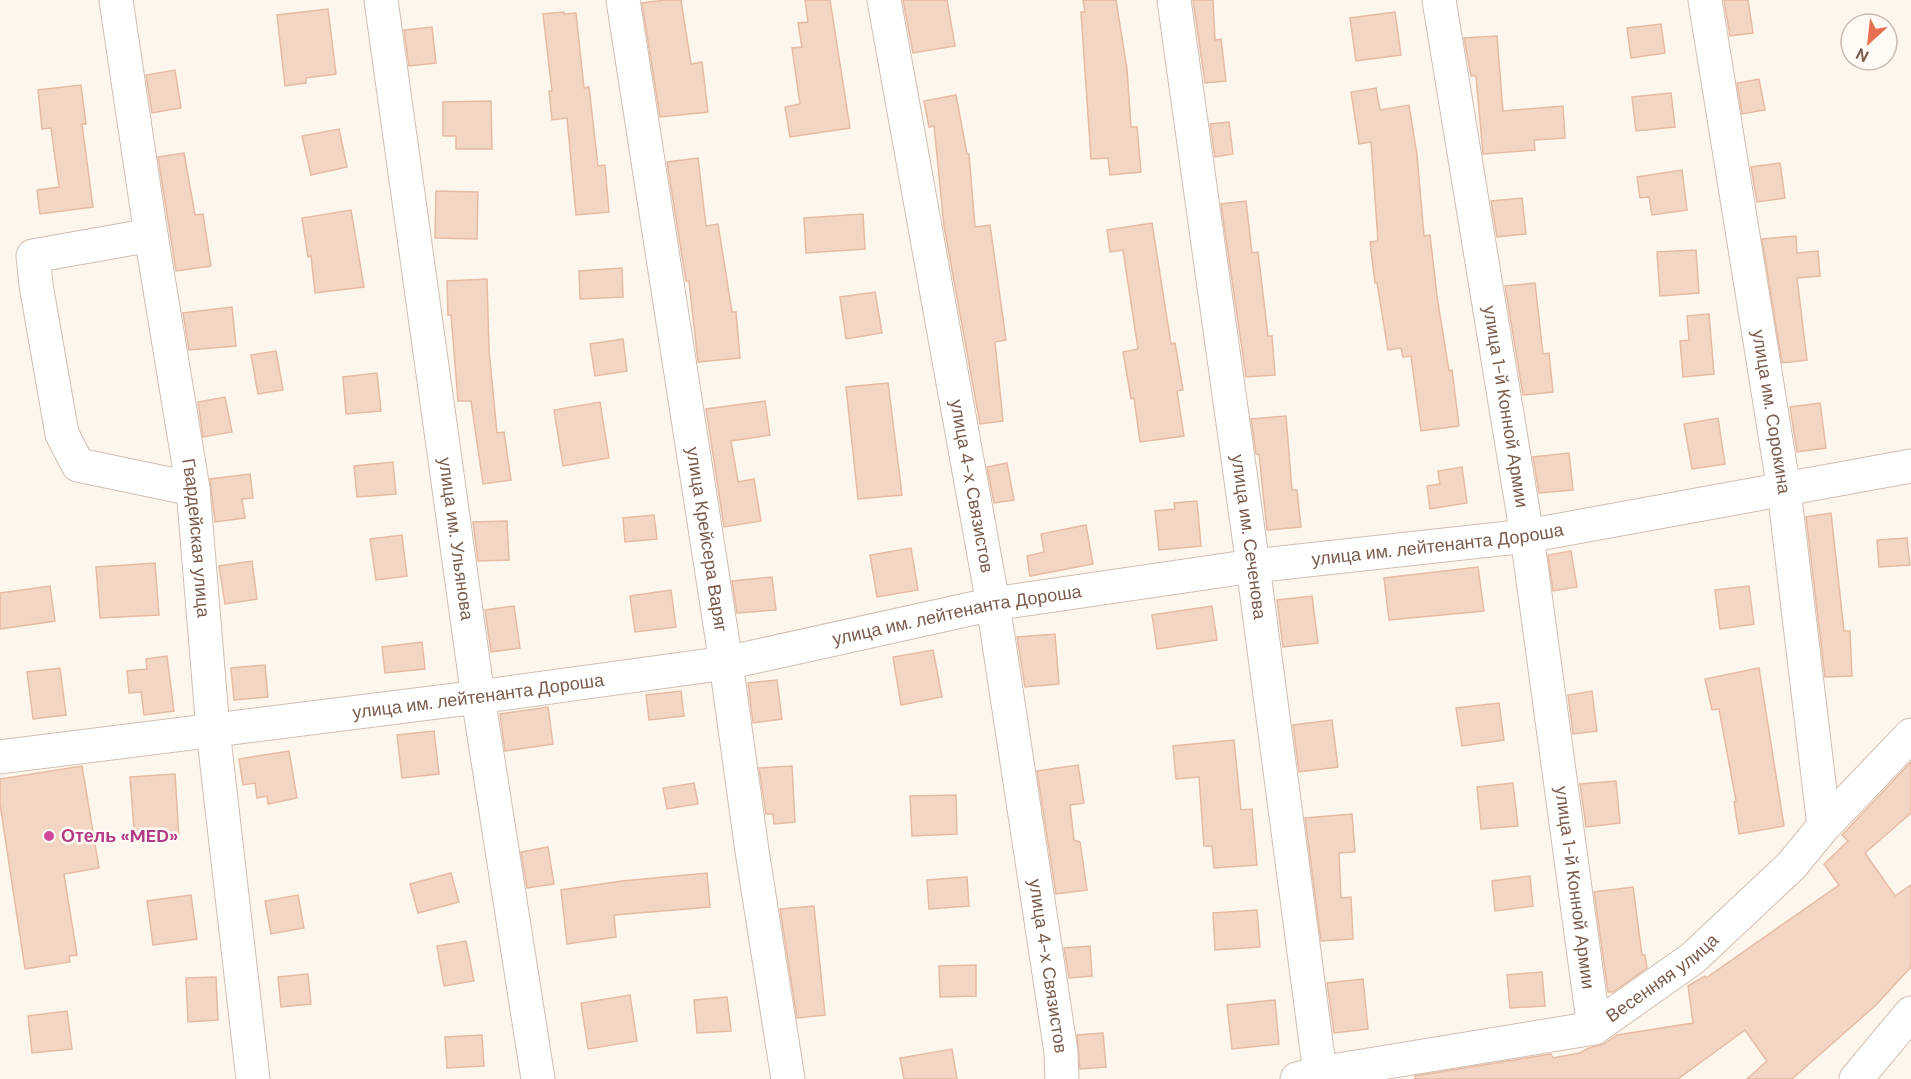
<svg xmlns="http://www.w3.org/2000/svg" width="1911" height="1079" font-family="'DM Sans',sans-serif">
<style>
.building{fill:#f3d5c3;stroke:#e6bba3;stroke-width:1.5}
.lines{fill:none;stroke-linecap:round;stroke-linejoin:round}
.minor-casing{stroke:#d1beb0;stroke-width:35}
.minor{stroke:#fff;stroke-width:33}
.hotel-dot{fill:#d1479c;stroke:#fffaf3;stroke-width:2}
.labels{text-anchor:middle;stroke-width:5;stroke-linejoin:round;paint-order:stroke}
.street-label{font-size:18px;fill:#7a5c4d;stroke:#fffaf3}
.hotel-label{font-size:18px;font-weight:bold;fill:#b23c85;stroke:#fffaf3;text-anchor:start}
</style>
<rect width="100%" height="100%" fill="#fdf6ec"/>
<g class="building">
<path d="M665,0H681L691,64L702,62L708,112L660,117L642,3Z"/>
<path d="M805,0H830L850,128L790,137L785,107L800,104L792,48L802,47L798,23L808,22Z"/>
<path d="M903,0H947L955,46L913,53Z"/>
<path d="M1083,0H1116L1127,69L1131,127H1137L1141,172L1110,175L1108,158L1091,159L1081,12H1085Z"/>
<path d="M1193,0H1213L1215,40L1221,39L1226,81L1205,83Z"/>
<path d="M1724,0H1748L1753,33L1730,36Z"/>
<path d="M328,9L336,74L306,78V83L285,86L277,15Z"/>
<path d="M564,12V14L576,13L584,88L589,87L598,166L605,165L609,212L576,215L567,118L552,120L549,91H552L543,14Z"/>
<path d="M1395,12L1401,55L1356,61L1350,18Z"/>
<path d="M1661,24L1665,53L1631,58L1627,28Z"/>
<path d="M432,27L436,63L409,66L404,30Z"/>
<path d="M1497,36L1503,111L1563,106L1565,138L1534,140L1535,150L1483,154L1476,76H1471L1464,38Z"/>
<path d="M175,70L181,108L152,113L146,75Z"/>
<path d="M1759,79L1765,110L1742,114L1737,83Z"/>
<path d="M81,85L86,124H82L93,207L40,214L37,190L59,187L51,128L42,129L38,90Z"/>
<path d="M1376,88L1380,110L1409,105L1417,155L1424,236L1430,235L1437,296L1449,371L1452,370L1459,426L1421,431L1411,356L1403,357L1401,348L1388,350L1377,283H1375L1370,242L1378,241L1371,142L1359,144L1351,92Z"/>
<path d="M1671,93L1675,127L1636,131L1632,97Z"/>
<path d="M956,95L967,154H969L975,227L990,225L1006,340L995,342L1003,421L980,424L944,226L934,126L929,127L924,101Z"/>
<path d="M491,101L492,149H456V136H443V102Z"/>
<path d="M1229,122L1233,154L1215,157L1210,124Z"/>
<path d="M339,129L347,167L311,175L302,136Z"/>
<path d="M184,153L195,215L203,214L211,266L176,271L158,157Z"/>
<path d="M698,158L706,226L718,224L732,312H736L740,358L698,362L689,281H686L667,162Z"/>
<path d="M1780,163L1785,198L1757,202L1751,167Z"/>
<path d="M1682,170L1687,210L1652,215L1649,197L1640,198L1637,177Z"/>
<path d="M436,191L478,192L477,239L435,238Z"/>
<path d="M1522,198L1526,234L1497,237L1491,201Z"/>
<path d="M1246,201L1252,253L1258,252L1268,336H1272L1275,375L1246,377L1221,204Z"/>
<path d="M351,210L364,287L315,293L311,256L308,257L302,218Z"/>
<path d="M863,214L865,249L806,253L804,218Z"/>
<path d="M1152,223L1171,344L1175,343L1183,390L1177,391L1184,436L1140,442L1134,398L1131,399L1123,352L1138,349L1123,250L1110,252L1107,230Z"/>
<path d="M1796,236L1797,253L1818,251L1820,276L1797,278L1807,360L1782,363L1762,239Z"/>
<path d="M1696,250L1699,293L1660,296L1657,252Z"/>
<path d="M622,268L623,297L580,299L579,271Z"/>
<path d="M487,279L489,350L497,433L504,432L511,480L483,484L471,401H458L451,315H448L447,281Z"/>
<path d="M1535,283L1543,354L1549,353L1553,392L1523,395L1505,286Z"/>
<path d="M875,292L882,333L846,339L840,297Z"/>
<path d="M232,307L236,346L189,350L183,313Z"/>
<path d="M1709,314L1714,374L1683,377L1680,341L1689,340L1687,316Z"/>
<path d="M623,339L627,371L595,376L590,344Z"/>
<path d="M276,351L283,390L258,394L251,355Z"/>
<path d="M377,373L381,411L346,414L343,377Z"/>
<path d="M888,383L902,495L858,499L846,387Z"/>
<path d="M225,397L232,432L203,437L198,402Z"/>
<path d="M765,401L770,435L731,441L738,482L754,479L761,521L724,527L706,409Z"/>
<path d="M600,402L609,458L563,466L554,410Z"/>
<path d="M1820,403L1826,448L1797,452L1790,407Z"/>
<path d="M1286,416L1292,490H1297L1301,527L1267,530L1259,454H1256L1251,419Z"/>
<path d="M1718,418L1725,464L1692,469L1684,424Z"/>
<path d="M1569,453L1573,490L1539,493L1533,457Z"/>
<path d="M393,462L396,494L357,497L354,466Z"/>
<path d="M1007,463L1014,500L994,503L987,467Z"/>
<path d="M1462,467L1467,503L1430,509L1427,486L1440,484L1438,471Z"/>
<path d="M250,474L253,498L242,499L245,518L215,522L210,479Z"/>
<path d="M1197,501L1201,546L1159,550L1155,511L1175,509L1174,503Z"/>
<path d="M1831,513L1844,631H1850L1852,676L1825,677L1806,517Z"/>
<path d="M654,515L657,539L625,542L623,518Z"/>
<path d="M507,521L509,560L478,561L473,522Z"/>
<path d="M1086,525L1093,564L1030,576L1027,556L1044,552L1041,534Z"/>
<path d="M402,535L407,576L376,580L370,539Z"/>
<path d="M1907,538L1910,565L1879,567L1877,540Z"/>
<path d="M911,548L918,590L877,597L870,555Z"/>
<path d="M1571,551L1577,587L1553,591L1548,555Z"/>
<path d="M252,561L257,599L225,604L219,566Z"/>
<path d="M155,563L159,615L100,618L96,567Z"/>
<path d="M1478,567L1484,611L1389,620L1384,578Z"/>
<path d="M772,577L776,610L737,613L732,581Z"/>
<path d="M50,586L55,621L0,629V593Z"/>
<path d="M1749,586L1754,624L1720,629L1715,590Z"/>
<path d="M671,590L676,627L635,632L630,596Z"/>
<path d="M1312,596L1318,643L1283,647L1277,600Z"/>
<path d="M514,606L520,648L491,652L485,610Z"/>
<path d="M1212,606L1217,640L1157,649L1152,615Z"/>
<path d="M1055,634L1059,684L1025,687L1017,637Z"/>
<path d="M422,642L425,669L385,673L382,647Z"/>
<path d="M933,650L942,697L901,705L893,657Z"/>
<path d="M167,656L174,711L144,715L141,692L129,693L127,671L147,669L146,659Z"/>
<path d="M265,665L268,697L234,700L231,668Z"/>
<path d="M60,668L66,715L33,719L27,672Z"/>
<path d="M1759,668L1784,826L1739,834L1734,802L1736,801L1719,709L1712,710L1705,679Z"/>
<path d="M777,680L782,719L753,723L748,683Z"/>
<path d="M681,691L684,716L649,720L646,695Z"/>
<path d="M1592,691L1597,731L1573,734L1568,695Z"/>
<path d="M1499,703L1504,740L1462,746L1456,708Z"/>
<path d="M548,707L553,744L505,751L500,714Z"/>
<path d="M1332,720L1338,767L1299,772L1293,725Z"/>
<path d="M434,731L439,774L402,778L397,735Z"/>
<path d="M1234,740L1241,810L1252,809L1257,865L1214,868L1212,846H1204L1199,777L1176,779L1173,746Z"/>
<path d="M289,751L297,798L268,804L267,796L257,798L255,783L243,785L239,759Z"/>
<path d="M1911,762V813L1865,853L1895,896L1911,885V967L1876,1005L1792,1079H1747L1767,1061L1745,1030L1678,1079H1415V1076L1551,1054L1553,1058L1580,1053L1589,1048L1604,1044L1617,1035L1693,1023L1688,986L1705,976L1706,978L1839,885L1824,864L1848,841L1842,835Z"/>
<path d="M1078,765L1084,803L1070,805L1074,840L1080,842L1087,890L1056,894L1037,771Z"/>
<path d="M82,766L99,868L64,874L77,955L69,956L70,962L25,969L0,804V779Z"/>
<path d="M792,766L795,822L774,824L773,814H766L759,768Z"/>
<path d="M175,774L179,838L135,841L130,777Z"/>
<path d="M1616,781L1620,823L1586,827L1580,784Z"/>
<path d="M694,783L698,804L667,809L663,788Z"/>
<path d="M1513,783L1518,826L1481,829L1477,787Z"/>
<path d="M956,795L957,834L912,836L910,796Z"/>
<path d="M1352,814L1355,852L1339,853L1341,898L1351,897L1353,939L1321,941L1305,818Z"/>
<path d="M548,847L554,884L527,888L521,852Z"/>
<path d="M451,873L459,902L418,913L410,884Z"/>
<path d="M707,873L710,907L614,915L616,937L567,944L561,890L622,881Z"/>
<path d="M1530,876L1533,906L1495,911L1492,881Z"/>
<path d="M967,877L969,906L929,909L927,880Z"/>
<path d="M1633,887L1642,955H1645L1647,968L1613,992H1608L1594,892Z"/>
<path d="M191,895L197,939L153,945L147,901Z"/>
<path d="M298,895L304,928L271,934L265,901Z"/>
<path d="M814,906L825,1015L797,1018L780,909Z"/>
<path d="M1257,910L1260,947L1215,950L1213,913Z"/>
<path d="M466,941L474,981L444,986L437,946Z"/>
<path d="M1090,946L1092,976L1069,978L1064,948Z"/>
<path d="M976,965V996L940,997L939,966Z"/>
<path d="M1542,972L1545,1006L1510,1008L1507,975Z"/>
<path d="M308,974L311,1004L281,1007L278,977Z"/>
<path d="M216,977L218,1020L188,1022L186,978Z"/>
<path d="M1363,979L1368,1029L1334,1033L1327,983Z"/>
<path d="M630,995L637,1041L588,1049L581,1003Z"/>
<path d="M727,997L731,1031L697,1033L694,1000Z"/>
<path d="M1275,1000L1279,1044L1232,1049L1227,1005Z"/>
<path d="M67,1011L72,1049L32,1053L28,1016Z"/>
<path d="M1103,1033L1106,1067L1080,1069L1077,1035Z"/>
<path d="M482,1035L484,1066L447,1068L445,1037Z"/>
<path d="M952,1049L957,1079H904L900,1058Z"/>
</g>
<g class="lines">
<defs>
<g id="minor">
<path id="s1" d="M116,0L151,235L193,489L213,730L253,1079"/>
<path id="s2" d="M381,0L478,697L538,1079"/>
<path id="s3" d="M623,0L726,663L752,851L788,1079"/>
<path id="s4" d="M884,0L993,604L1061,1052L1062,1079"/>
<path id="s5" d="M1174,0L1253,566L1320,1073"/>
<path id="s6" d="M1439,0L1527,536L1594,1028"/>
<path id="s7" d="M1705,0L1784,490L1824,826"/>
<path d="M151,235L33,256L36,285L62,434L78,465L193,489"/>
<path id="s8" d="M0,757L478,697L726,663L993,604L1253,566L1527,536L1911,466"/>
<path id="s9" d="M1297,1079L1320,1073L1594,1028L1693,958L1791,866L1824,826L1911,735"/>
<path d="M1856,1079L1911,1013"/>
</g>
</defs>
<use href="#minor" class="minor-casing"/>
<use href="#minor" class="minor"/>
</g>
<circle class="hotel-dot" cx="49" cy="836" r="6"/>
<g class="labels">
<g class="street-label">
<text dy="6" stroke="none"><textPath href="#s6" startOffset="412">улица 1-й Конной Армии</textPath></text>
<text dy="6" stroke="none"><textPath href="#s7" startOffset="417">улица им. Сорокина</textPath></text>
<text dy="6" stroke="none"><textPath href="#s4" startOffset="494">улица 4-х Связистов</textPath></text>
<text dy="6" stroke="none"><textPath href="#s5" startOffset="542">улица им. Сеченова</textPath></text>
<text dy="6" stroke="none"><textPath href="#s1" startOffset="544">Гвардейская улица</textPath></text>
<text dy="6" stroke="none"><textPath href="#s3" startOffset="546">улица Крейсера Варяг</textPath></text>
<text dy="6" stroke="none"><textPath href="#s2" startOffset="544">улица им. Ульянова</textPath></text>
<text dy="6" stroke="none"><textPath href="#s8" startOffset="1454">улица им. лейтенанта Дороша</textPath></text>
<text dy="6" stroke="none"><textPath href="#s8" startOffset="968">улица им. лейтенанта Дороша</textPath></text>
<text dy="6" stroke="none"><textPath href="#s8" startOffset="482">улица им. лейтенанта Дороша</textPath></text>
<text dy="6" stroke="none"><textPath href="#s6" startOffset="898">улица 1-й Конной Армии</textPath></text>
<text dy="6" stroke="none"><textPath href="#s4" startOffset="980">улица 4-х Связистов</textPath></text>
<text dy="6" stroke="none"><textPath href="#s9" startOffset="386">Весенняя улица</textPath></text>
</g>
<g class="hotel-label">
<text x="61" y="842">Отель «MED»</text>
</g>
</g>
<g transform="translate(1869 42) rotate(207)"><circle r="28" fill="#fffaf3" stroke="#cabbb1" stroke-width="1.5"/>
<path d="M0-4.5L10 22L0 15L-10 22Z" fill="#e76f51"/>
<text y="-9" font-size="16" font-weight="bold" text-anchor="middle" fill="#7a5c4d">N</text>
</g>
</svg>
